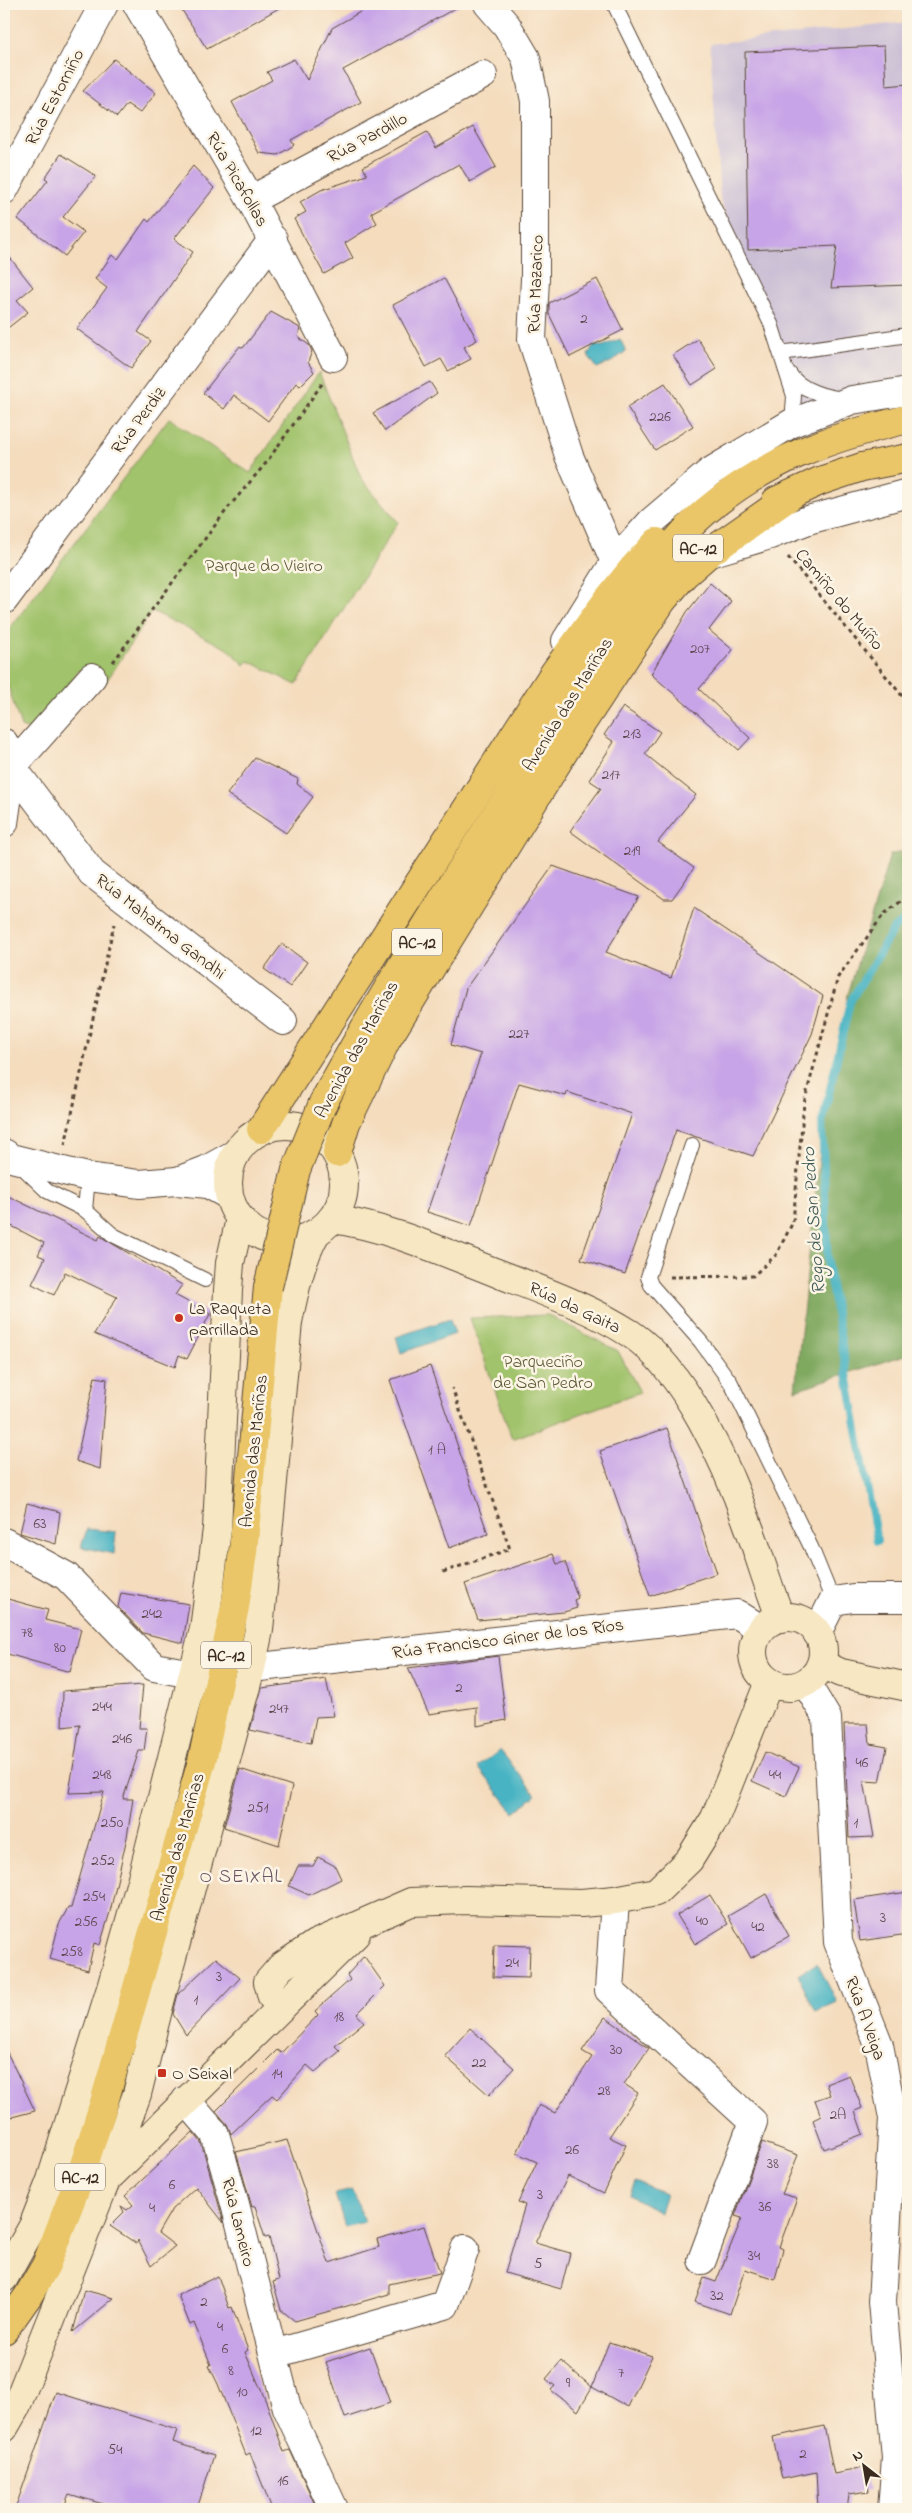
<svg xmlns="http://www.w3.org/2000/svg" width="912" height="2513" font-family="'Indie Flower',sans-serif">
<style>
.industrial{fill:#cbbfd5}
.green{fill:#a1c36c;stroke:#6e7645}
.forest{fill:#80a960;stroke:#5e6a3f}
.water{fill:#46b3c3;stroke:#406e70}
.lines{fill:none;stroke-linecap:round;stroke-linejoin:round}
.stream{stroke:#46b3c3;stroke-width:8}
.building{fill:#c7a4e7}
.lane-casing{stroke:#574536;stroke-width:16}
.street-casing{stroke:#574536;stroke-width:30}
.secondary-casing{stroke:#574536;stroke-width:30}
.highway-casing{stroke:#574536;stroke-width:30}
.path{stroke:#574536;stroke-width:3;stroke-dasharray:4 4;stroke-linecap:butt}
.lane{stroke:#fff;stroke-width:14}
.street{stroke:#fff;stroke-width:28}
.secondary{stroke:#f7e8c3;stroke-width:28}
.highway{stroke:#eac669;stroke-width:28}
.highway-bridge-casing{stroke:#574536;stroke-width:30;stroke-linecap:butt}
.highway-bridge{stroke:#eac669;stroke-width:28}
.poi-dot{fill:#c8321e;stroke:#fcf5e5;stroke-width:2}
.labels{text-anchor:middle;stroke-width:5;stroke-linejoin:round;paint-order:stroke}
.number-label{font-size:15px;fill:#5e4850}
.shield{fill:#fcf5e5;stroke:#75675a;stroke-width:1}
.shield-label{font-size:16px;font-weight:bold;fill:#3b2a1e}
.street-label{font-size:18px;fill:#3b2a1e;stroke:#fcf5e5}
.park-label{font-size:18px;fill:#5a5835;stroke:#fcf5e5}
.poi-label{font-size:18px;fill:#3b2a1e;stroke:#fcf5e5;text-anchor:start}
.water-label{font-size:19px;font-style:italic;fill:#3f5a58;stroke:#fcf5e5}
.neighbourhood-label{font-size:19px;letter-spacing:1px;fill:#6c5564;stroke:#fcf5e5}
</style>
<rect width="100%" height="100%" fill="#fcf5e5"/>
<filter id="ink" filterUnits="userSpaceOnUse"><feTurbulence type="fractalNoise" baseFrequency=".02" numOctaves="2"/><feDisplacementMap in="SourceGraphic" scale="10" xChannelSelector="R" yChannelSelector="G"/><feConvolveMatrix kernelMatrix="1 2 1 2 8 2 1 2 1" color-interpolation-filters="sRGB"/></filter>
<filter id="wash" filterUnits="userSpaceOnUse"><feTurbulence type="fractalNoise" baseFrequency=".0096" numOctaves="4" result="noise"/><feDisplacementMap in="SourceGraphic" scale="20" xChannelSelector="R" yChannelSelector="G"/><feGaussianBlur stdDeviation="1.12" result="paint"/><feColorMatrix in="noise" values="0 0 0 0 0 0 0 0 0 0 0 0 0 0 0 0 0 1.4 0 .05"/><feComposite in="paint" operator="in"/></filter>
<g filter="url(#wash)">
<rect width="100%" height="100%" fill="#f4dcbd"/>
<path class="industrial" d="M908,22V386L799,416L720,199L710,44Z"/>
<g class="green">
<path d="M319,372L361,478L398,522L296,685L249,661L245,665L228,649L152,611L104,685L79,670L43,726L32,731L21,727L4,674V636L169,418L250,473Z"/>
<path d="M548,1315L618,1351L640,1392L512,1439L470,1318Z"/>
</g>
<path class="forest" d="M908,850V1354L795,1390L820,1150L848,994L890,855Z"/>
<g class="water">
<path d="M620,339L626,351L613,361L597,368L588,355L593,346H603Z"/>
<path d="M450,1319L455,1334L401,1353L396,1337Z"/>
<path d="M87,1529L116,1532L114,1554L81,1547Z"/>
<path d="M500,1750L536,1795L514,1813L478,1767Z"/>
<path d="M817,1963L837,2002L816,2012L798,1975Z"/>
<path d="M635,2182L666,2193L660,2212L629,2195Z"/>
<path d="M353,2190L364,2222L345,2227L335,2194Z"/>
</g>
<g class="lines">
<path class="stream" d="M877,1541L828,1268L822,1124L850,1002L894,928L908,918"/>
</g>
<g id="blocks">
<g class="building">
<path d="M178,4H286L207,49Z"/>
<path d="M374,4H463L343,70L361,102L291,140L294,145L278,155L259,153L232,102L272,80L267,72L294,59L307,80L332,28Z"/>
<path d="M884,46L886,86L908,84V285L831,288L837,246L748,250L745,52Z"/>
<path d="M114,59L156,93L140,113L127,104L117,117L83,91Z"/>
<path d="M473,127L496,167L470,182L459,164L371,213L377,223L345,243L353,258L324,274L294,219L306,212L300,202L321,190L367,175L363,167L427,132L436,148Z"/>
<path d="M61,154L96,176L63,217L84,232L65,256L18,219L48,180L45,178Z"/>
<path d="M193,166L214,188L174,239L193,252L138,332L151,341L131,368L77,329L107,288L95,279L112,255L118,259L146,219L149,222Z"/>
<path d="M4,250L33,287L17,300L28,312L4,331Z"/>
<path d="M444,278L477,340L464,347L471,359L448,371L441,359L426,367L393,305Z"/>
<path d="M597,279L623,330L570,357L549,314V303Z"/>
<path d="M271,312L300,328L298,337L309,345L312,351L308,362L314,372L300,386L296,383L268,421L234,395L224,409L203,393L240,346L243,348Z"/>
<path d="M698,339L717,369L692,385L673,355Z"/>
<path d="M430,382L437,393L385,431L373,413Z"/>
<path d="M665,383L693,426L655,450L627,407Z"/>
<path d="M710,583L731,601L709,630L733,650L699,689L750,738L739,750L651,674L687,612Z"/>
<path d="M623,707L660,732L645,754L696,795L658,842L694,868L672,899H664L570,831L601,788L589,780L614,742L604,735Z"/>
<path d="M255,758L298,779L297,784L313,797L286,833L227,794Z"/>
<path d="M553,866L639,897L606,952L671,978L694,908L823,996L812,1034L753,1156L676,1130L625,1274L581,1259L632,1114L567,1092L566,1096L519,1083L471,1226L427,1212L481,1054L451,1045L466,988Z"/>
<path d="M282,944L307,962L290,987L264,969Z"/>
<path d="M4,1194L98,1240L100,1236L103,1238L182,1285L175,1295L210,1314L187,1359L179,1355L175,1367L94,1334L117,1297L65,1272L54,1295L32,1284L45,1258L38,1255L44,1243L4,1222Z"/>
<path d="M430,1366L488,1534L449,1548L390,1380Z"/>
<path d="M95,1377L107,1379L100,1469L76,1461Z"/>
<path d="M667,1428L717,1573L650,1596L600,1451Z"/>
<path d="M27,1503L60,1512L56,1544L20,1533Z"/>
<path d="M553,1554L557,1564L565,1562L578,1598L574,1600L577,1608L564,1612L478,1620L465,1584Z"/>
<path d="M121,1593L189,1604L183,1643L143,1633L118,1607Z"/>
<path d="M4,1598L48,1610L45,1620L81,1629L70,1672L4,1653Z"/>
<path d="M498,1656L506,1720L477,1726V1707L429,1714L408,1668Z"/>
<path d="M326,1679L334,1716L316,1717L311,1743L250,1730L262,1688Z"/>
<path d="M143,1685L139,1728H147L144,1751H139L123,1799H133L127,1837L110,1912L100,1945L94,1943L88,1970L50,1959L59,1924L68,1908H71L104,1792L69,1793L80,1725L62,1727L63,1691Z"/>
<path d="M844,1724H868L870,1744L887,1747L880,1782L864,1781L874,1837L849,1838Z"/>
<path d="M765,1752L799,1767L786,1796L752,1781Z"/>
<path d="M240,1769L292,1786L279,1845L224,1827Z"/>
<path d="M318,1857L335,1866L341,1879L309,1895L289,1886L298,1866H313Z"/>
<path d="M908,1892V1934L860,1941L854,1900Z"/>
<path d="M766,1894L789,1936L751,1958L728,1916Z"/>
<path d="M710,1895L728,1924L695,1944L677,1915Z"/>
<path d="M494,1945L530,1946L529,1978L493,1977Z"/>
<path d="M364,1956L385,1986L357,2014L364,2022L335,2046L340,2051L315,2072L307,2065L277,2099L272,2095L231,2134L227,2124L216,2111L277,2050L281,2053L318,2015L315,2011L350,1980L347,1975Z"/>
<path d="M216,1958L240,1978L186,2035L173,2014L178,1994Z"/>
<path d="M605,2017L649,2048L624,2084L638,2093L609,2137L626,2145L604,2193L568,2176L535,2243L570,2253L561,2289L505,2273L525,2205L518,2202L537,2162L517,2153L539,2105L555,2113L592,2057L582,2051Z"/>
<path d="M470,2028L514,2068L489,2095L445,2056Z"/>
<path d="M4,2046L35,2111L4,2119Z"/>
<path d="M849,2075L862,2108L855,2111L863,2134L824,2149L813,2120L821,2116L815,2100L830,2095L826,2084Z"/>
<path d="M193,2132L201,2142L224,2223L196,2187L172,2209L158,2233L175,2246L151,2266L138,2240L137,2244L110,2226L124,2212L121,2206L127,2210L133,2205L125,2196Z"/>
<path d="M287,2140L329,2263L379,2247L377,2239L424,2226L440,2273L389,2284V2294L295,2321L281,2310L273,2282L279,2280L269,2237L265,2238L255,2206L252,2207L236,2152Z"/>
<path d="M762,2142L798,2155L782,2194L797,2198L779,2247L783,2249L775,2279L745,2269L730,2314L695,2302L704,2278L716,2282L742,2218L735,2216Z"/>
<path d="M218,2276L229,2308L232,2307L248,2350L245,2352L267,2404L284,2452L290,2450L317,2509H272L250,2453L246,2455L218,2384L209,2366L211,2365L194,2323L190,2325L178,2295Z"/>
<path d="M84,2290L114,2298L73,2332Z"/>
<path d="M609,2342L652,2356L628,2407L592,2387Z"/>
<path d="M370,2347L390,2403L345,2418L326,2362Z"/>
<path d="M561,2361L592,2387L578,2411L551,2390L555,2386L546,2379Z"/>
<path d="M56,2392L177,2430L173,2442L214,2455L197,2509H120L69,2494L63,2509H15Z"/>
<path d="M824,2426L834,2474L864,2468L869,2491L849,2494L847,2509H818L816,2472L782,2479L773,2437Z"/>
</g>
</g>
</g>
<g filter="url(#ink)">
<use href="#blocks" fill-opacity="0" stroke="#574536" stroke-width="1"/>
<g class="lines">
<defs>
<g id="lane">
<path d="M614,4L771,324L794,396L792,423"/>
<path d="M781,353L908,335"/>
<path d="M789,373C799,390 826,397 844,399"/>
<path d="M692,1145L648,1277L651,1285L701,1342L731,1383L811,1547L833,1601"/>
<path d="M19,1164L47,1191L85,1210L113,1235L205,1280"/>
<path d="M85,1210L88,1177"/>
</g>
<g id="street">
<path d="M137,4L251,200L333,357"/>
<path d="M488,4L507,26L526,58L535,101V279L532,339L569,456L615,562"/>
<path d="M4,190L104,4"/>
<path d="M251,200L483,75"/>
<path d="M713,552L770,535L808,520L908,493"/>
<path d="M4,600L273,239"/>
<path d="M566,641L615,562L651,522L710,472L792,423L852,400L908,391"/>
<path d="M4,743L12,767L92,873L283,1021"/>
<path d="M4,823L12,767L92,677"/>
<path d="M4,1153L11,1158L88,1177L139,1184L177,1181L208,1184L228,1195"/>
<path d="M180,1180L206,1170L233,1155"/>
<path d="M4,1542L66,1576L154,1667L192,1674"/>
<path d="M817,1633L833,1601L853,1598H908"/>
<path d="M251,1668L737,1614L761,1629"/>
<path d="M806,1683L827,1718L838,1942L879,2045L893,2118L882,2302L896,2458L892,2509"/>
<path d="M615,1900L609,1990L753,2122L702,2260"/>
<path d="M186,2100L215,2134L235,2204L287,2408L334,2509"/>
<path d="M274,2354L445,2305L465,2249"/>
</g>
<g id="secondary">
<circle cx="286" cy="1183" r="58"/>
<path d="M332,1219C389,1227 443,1252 497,1273C543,1291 589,1307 631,1334C685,1370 727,1465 748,1525C760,1556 768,1588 781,1618"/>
<circle cx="788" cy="1652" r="35"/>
<path d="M821,1664L841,1673L908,1687"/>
<path d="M285,2002L272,1997L268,1982L281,1967L315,1944L411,1902L465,1900L581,1903L615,1900L656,1892L689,1860L715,1818L769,1682"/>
<path d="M112,2174L356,1934"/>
<path d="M4,2278L33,2226L51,2180L111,1988L143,1874L204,1629L217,1529L228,1290L230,1263L240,1219"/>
<path d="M4,2428L16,2407L107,2178L137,2094L161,1998L251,1668L259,1630L288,1322C294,1292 301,1260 316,1233"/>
</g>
<g id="highway">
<path d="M776,501L820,481L862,467L908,458"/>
<path d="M323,1103C389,979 467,862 541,743C569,697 598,653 628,609C651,574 674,538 706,511C768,459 831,437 908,419"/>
<path d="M261,1129L554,673L608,599L633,568L657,542"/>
<path d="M337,1153L346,1123L386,1041L578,729L662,601L684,575L709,553L793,494"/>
<path d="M4,2330L28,2296L46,2265L81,2174L103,2106L202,1761L235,1607L243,1552L268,1287"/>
</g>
</defs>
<use href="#lane" class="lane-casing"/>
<use href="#street" class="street-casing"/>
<use href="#secondary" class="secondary-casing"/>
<use href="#highway" class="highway-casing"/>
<g class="path">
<path d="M788,557L908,703"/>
<path d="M113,662L228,508L266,463L324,381"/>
<path d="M65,1145L114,924"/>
<path d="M670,1277L753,1276L776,1255L793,1222L804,1103L838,977L884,914L908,896"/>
<path d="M443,1572L510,1549L452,1388"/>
</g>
<use href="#lane" class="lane"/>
<use href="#street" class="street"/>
<use href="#secondary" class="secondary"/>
<use href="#highway" class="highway"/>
<defs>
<path id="highway-bridge" d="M268,1287L296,1170L323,1103"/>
</defs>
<use href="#highway-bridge" class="highway-bridge-casing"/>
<use href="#highway-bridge" class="highway-bridge"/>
</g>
</g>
<g class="poi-dot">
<circle cx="179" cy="1318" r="5"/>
<rect x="157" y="2068" width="10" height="10" rx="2.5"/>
</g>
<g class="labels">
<g class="number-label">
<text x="584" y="323">2</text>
<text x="660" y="421">226</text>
<text x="700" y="653">207</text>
<text x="632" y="738">213</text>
<text x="611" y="779">217</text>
<text x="632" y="855">219</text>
<text x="519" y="1038">227</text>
<text x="437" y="1454">1 A</text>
<text x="40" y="1528">63</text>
<text x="152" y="1618">242</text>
<text x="27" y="1637">78</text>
<text x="60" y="1652">80</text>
<text x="459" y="1692">2</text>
<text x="102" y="1711">244</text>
<text x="279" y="1713">247</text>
<text x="122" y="1743">246</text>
<text x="862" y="1767">46</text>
<text x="102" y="1779">248</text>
<text x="775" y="1779">44</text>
<text x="258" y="1812">251</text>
<text x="112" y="1827">250</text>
<text x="856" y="1827">1</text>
<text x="103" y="1865">252</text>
<text x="94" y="1901">254</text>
<text x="883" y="1922">3</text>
<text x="702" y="1925">40</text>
<text x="86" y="1926">256</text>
<text x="758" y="1931">42</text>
<text x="72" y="1956">258</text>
<text x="512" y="1967">24</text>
<text x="219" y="1981">3</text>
<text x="196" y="2004">1</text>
<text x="339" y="2021">18</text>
<text x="616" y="2054">30</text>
<text x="479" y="2067">22</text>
<text x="277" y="2078">14</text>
<text x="604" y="2095">28</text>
<text x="838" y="2119">2A</text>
<text x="572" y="2154">26</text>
<text x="773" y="2168">38</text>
<text x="172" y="2189">6</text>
<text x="540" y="2199">3</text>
<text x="765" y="2211">36</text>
<text x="152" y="2212">4</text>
<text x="754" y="2260">34</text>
<text x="538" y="2268">5</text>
<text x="717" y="2300">32</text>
<text x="204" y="2306">2</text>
<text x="220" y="2331">4</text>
<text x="225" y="2353">6</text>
<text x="231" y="2375">8</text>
<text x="621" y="2377">7</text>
<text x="568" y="2387">9</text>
<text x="242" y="2396">10</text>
<text x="256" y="2435">12</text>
<text x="115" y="2454">54</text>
<text x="803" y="2458">2</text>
<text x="283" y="2485">16</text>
</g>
<g class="shield">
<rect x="673" y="534.5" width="50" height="27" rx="4"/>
<rect x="392" y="928.5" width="50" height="27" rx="4"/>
<rect x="201" y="1641.5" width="50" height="27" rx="4"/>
<rect x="55" y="2163.5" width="50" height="27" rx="4"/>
</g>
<g class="shield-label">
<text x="698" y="554">AC-12</text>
<text x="417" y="948">AC-12</text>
<text x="226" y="1661">AC-12</text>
<text x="80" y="2183">AC-12</text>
</g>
<g class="street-label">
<text transform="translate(54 97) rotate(-62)" y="6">Rúa Estorniño</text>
<text transform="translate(367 137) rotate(-28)" y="6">Rúa Pardillo</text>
<text transform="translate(238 179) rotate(60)" y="6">Rúa Picafollas</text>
<text transform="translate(535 284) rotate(-88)" y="6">Rúa Mazarico</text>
<text transform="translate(138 420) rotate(-53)" y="6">Rúa Perdiz</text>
<text transform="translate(840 599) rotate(50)" y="6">Camiño do Muíño</text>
<text transform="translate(567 704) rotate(-58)" y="6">Avenida das Mariñas</text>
<text transform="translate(161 926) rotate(38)" y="6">Rúa Mahatma Gandhi</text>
<text transform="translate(356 1049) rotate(-61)" y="6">Avenida das Mariñas</text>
<text transform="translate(575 1307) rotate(25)" y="6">Rúa da Gaita</text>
<text transform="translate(253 1451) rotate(-84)" y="6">Avenida das Mariñas</text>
<text transform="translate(508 1638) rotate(-7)" y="6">Rúa Francisco Giner de los Ríos</text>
<text transform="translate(177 1847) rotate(-74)" y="6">Avenida das Mariñas</text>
<text transform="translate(866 2018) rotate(70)" y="6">Rúa A Veiga</text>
<text transform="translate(239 2222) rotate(76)" y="6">Rúa Lameiro</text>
</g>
<g class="park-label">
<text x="264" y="571">Parque do Vieiro</text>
<text x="543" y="1367">Parqueciño<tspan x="543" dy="21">de San Pedro</tspan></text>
</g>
<g class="poi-label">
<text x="189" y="1314">La Raqueta<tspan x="189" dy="21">parrillada</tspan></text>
<text x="172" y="2079">O Seixal</text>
</g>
<g class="water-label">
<text transform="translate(812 1221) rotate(-94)" y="7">Rego de San Pedro</text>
</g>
<g class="neighbourhood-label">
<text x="241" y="1882">O SEIXAL</text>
</g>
</g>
<rect width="912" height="2513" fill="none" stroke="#fcf5e5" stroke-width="20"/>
<g transform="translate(864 2466) rotate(329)" stroke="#fcf5e5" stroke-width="4" paint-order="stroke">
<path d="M0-4L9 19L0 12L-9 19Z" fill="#3b2a1e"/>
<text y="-8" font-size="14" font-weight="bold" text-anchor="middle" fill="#3b2a1e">N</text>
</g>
</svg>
